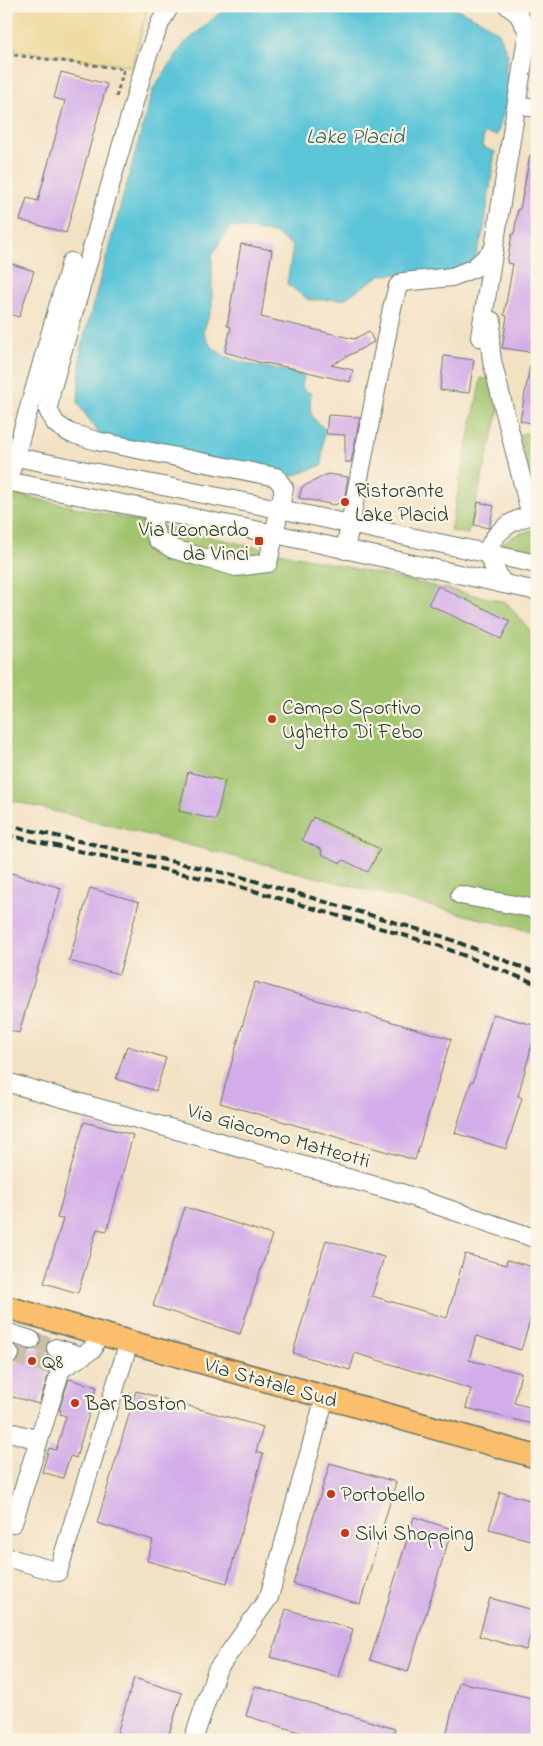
<svg xmlns="http://www.w3.org/2000/svg" width="543" height="1746" font-family="'Indie Flower',sans-serif">
<style>
.green{fill:#a1c46e;stroke:#608051}
.sand{fill:#eeda9e;stroke:#868c69}
.water{fill:#5cc5d8;stroke:#3e8186}
.building{fill:#d3ade9}
.lines{fill:none;stroke-linecap:round;stroke-linejoin:round}
.minor-tunnel{stroke:#c9c0a7;stroke-width:18;stroke-dasharray:18 9;stroke-linecap:butt}
.minor-casing{stroke:#697666;stroke-width:20}
.major-casing{stroke:#697666;stroke-width:25}
.path{stroke:#697666;stroke-width:3;stroke-dasharray:4 4;stroke-linecap:butt}
.minor{stroke:#fff;stroke-width:18}
.major{stroke:#fabe6d;stroke-width:22}
.rail{stroke:#1f3d34;stroke-width:4;stroke-dasharray:8 4;stroke-linecap:butt}
.poi-dot{fill:#c8321e;stroke:#fcf5e5;stroke-width:2}
.labels{text-anchor:middle;stroke-width:4.5;stroke-linejoin:round;paint-order:stroke}
.poi-label{font-size:21px;fill:#1f3d34;stroke:#fcf5e5;text-anchor:start}
.street-label{font-size:21px;fill:#1f3d34;stroke:#fcf5e5}
.water-label{font-size:22px;font-style:italic;fill:#2e5f5d;stroke:#fcf5e5}
</style>
<rect width="100%" height="100%" fill="#fcf5e5"/>
<filter id="ink" filterUnits="userSpaceOnUse"><feTurbulence type="fractalNoise" baseFrequency=".02" numOctaves="2"/><feDisplacementMap in="SourceGraphic" scale="10" xChannelSelector="R" yChannelSelector="G"/><feConvolveMatrix kernelMatrix="1 2 1 2 8 2 1 2 1" color-interpolation-filters="sRGB"/></filter>
<filter id="wash" filterUnits="userSpaceOnUse"><feTurbulence type="fractalNoise" baseFrequency=".0096" numOctaves="4" result="noise"/><feDisplacementMap in="SourceGraphic" scale="20" xChannelSelector="R" yChannelSelector="G"/><feGaussianBlur stdDeviation="1.12" result="paint"/><feColorMatrix in="noise" values="0 0 0 0 0 0 0 0 0 0 0 0 0 0 0 0 0 1.4 0 .05"/><feComposite in="paint" operator="in"/></filter>
<g filter="url(#wash)">
<rect width="100%" height="100%" fill="#f3e1c4"/>
<g class="green">
<path d="M481,378L495,380L501,402L468,534L450,531Z"/>
<path d="M537,432V507L519,434Z"/>
<path d="M6,492L506,602L537,639V933L6,799Z"/>
<path d="M537,528V553L498,545L516,535Z"/>
</g>
<path class="sand" d="M6,6H148L132,66L6,49Z"/>
<path class="water" d="M227,7L455,8L482,21L498,32L508,55L505,73L511,75L507,101L497,135L484,133L482,147L495,152L484,229L475,258L467,268L446,272L380,275L344,299L309,300L287,284L293,246L274,233L230,226L212,255V307L203,332C206,337 208,342 211,346C235,369 275,365 304,376L302,387L305,391L311,393C309,412 309,416 324,428L322,465L293,476L102,437L78,404L81,348L153,89L184,44Z"/>
<g id="blocks">
<g class="building">
<path d="M61,72L107,84L66,233L20,220L27,198L38,201L65,101L54,98Z"/>
<path d="M530,155H537V353L502,348L507,316L504,315L513,264L507,263L512,234H514L518,209H520Z"/>
<path d="M241,244L272,250L261,317L354,339L369,331L374,342L331,365L353,370L350,382L286,367L265,363V364L225,352L231,327L227,326Z"/>
<path d="M6,262L34,271L19,317L6,313Z"/>
<path d="M444,356L474,360L469,393L440,390Z"/>
<path d="M530,366L537,367V424L520,421Z"/>
<path d="M328,415L360,417L351,462H345V435L326,434Z"/>
<path d="M328,474L348,477L344,500L335,505L299,498L302,487Z"/>
<path d="M478,502L494,506L489,528L474,525Z"/>
<path d="M438,586L510,621L501,639L428,604Z"/>
<path d="M188,772L225,781L216,820L179,811Z"/>
<path d="M313,817L380,849L368,872L343,860L341,863L321,854L322,850L302,840Z"/>
<path d="M11,873L61,888L19,1033L6,1029V889Z"/>
<path d="M90,888L139,902L119,974L69,961Z"/>
<path d="M255,982L451,1039L415,1160L220,1103Z"/>
<path d="M493,1014L537,1026L518,1096L522,1098L506,1149L455,1133L471,1082H473Z"/>
<path d="M127,1046L166,1058L156,1091L116,1079Z"/>
<path d="M84,1122L133,1135L107,1231L97,1229L78,1293L44,1283L63,1219L57,1218Z"/>
<path d="M185,1207L272,1235L240,1334L153,1306Z"/>
<path d="M326,1240L384,1257L372,1296L447,1318L465,1254L506,1265L507,1260L537,1268V1298L521,1350L476,1336L469,1360L521,1373L514,1403L537,1409V1425L466,1408L471,1389L355,1353L350,1370L293,1353Z"/>
<path d="M41,1338L49,1340L46,1344V1350L48,1355L52,1358L47,1363L46,1368L49,1373L39,1404L6,1395L7,1364H12L17,1362L20,1357V1352L27,1354L28,1350L38,1348L41,1344Z"/>
<path d="M69,1379L97,1387L76,1458L70,1456L63,1478L42,1472L49,1448L56,1450L66,1416L60,1414L61,1410H59Z"/>
<path d="M136,1391L263,1427L256,1452L263,1454L227,1583L147,1561L153,1540L97,1523Z"/>
<path d="M330,1463L396,1482L360,1604L293,1584Z"/>
<path d="M500,1492L537,1502V1542L489,1529Z"/>
<path d="M414,1517L452,1529L408,1672L370,1660Z"/>
<path d="M490,1598L537,1611L526,1650L479,1636Z"/>
<path d="M286,1609L353,1629L339,1677L271,1657Z"/>
<path d="M134,1678L182,1693L167,1740H115Z"/>
<path d="M459,1682L537,1699V1740H445Z"/>
<path d="M255,1686L395,1729L391,1740H326L246,1716Z"/>
</g>
</g>
</g>
<g filter="url(#ink)">
<use href="#blocks" fill-opacity="0" stroke="#697666" stroke-width="1"/>
<g class="lines">
<g class="minor-tunnel">
<path d="M31,1340L56,1348"/>
<path d="M10,1354L57,1367"/>
</g>
<defs>
<g id="minor">
<path d="M530,107L537,108"/>
<path d="M492,321L490,343L492,361L531,516"/>
<path d="M480,337L528,31L518,14L508,6"/>
<path d="M6,455L284,510L537,564"/>
<path d="M6,481L275,534L537,591"/>
<path d="M8,481L71,262"/>
<path d="M155,511L153,524L157,539L173,549L236,567L268,563L284,488L276,477L97,441L70,433L56,424L48,410L51,391L147,57L160,23L170,6"/>
<path d="M345,550L392,308L398,286L403,282L452,277L474,268L494,250"/>
<path d="M503,584L487,554C492,532 514,517 537,515"/>
<path d="M460,895L537,909"/>
<path d="M6,1082L404,1194L537,1239"/>
<path d="M6,1332L31,1340"/>
<path d="M56,1348L82,1356"/>
<path d="M6,1353L10,1354"/>
<path d="M57,1367L61,1369L93,1349L97,1333"/>
<path d="M6,1431L39,1440"/>
<path d="M6,1525L13,1523L61,1369"/>
<path d="M6,1557L58,1572L129,1342"/>
<path d="M193,1740L217,1670L269,1597L325,1397"/>
</g>
<path id="major" d="M6,1307L537,1457"/>
</defs>
<use href="#minor" class="minor-casing"/>
<use href="#major" class="major-casing"/>
<path class="path" d="M6,54L124,69L115,101"/>
<use href="#minor" class="minor"/>
<use href="#major" class="major"/>
<g class="rail">
<path d="M6,825L238,876L444,937L537,973"/>
<path d="M6,835L234,885L437,945L537,984"/>
</g>
</g>
</g>
<g class="poi-dot">
<circle cx="345" cy="502" r="5"/>
<rect x="254" y="536" width="10" height="10" rx="2.5"/>
<circle cx="272" cy="719" r="5"/>
<circle cx="32" cy="1361" r="5"/>
<circle cx="75" cy="1403" r="5"/>
<circle cx="331" cy="1494" r="5"/>
<circle cx="345" cy="1533" r="5"/>
</g>
<g class="labels">
<g class="poi-label">
<text x="355" y="497">Ristorante<tspan x="355" dy="24">Lake Placid</tspan></text>
<text x="249" y="536" text-anchor="end">Via Leonardo<tspan x="249" dy="24">da Vinci</tspan></text>
<text x="282" y="714">Campo Sportivo<tspan x="282" dy="24">Ughetto Di Febo</tspan></text>
<text x="42" y="1368">Q8</text>
<text x="85" y="1410">Bar Boston</text>
<text x="341" y="1501">Portobello</text>
<text x="355" y="1540">Silvi Shopping</text>
</g>
<g class="street-label">
<text transform="translate(279 1135) rotate(16)" y="7">Via Giacomo Matteotti</text>
<text transform="translate(271 1382) rotate(16)" y="7">Via Statale Sud</text>
</g>
<g class="water-label">
<text x="355" y="143">Lake Placid</text>
</g>
</g>
<rect width="543" height="1746" fill="none" stroke="#fcf5e5" stroke-width="25"/>
</svg>
